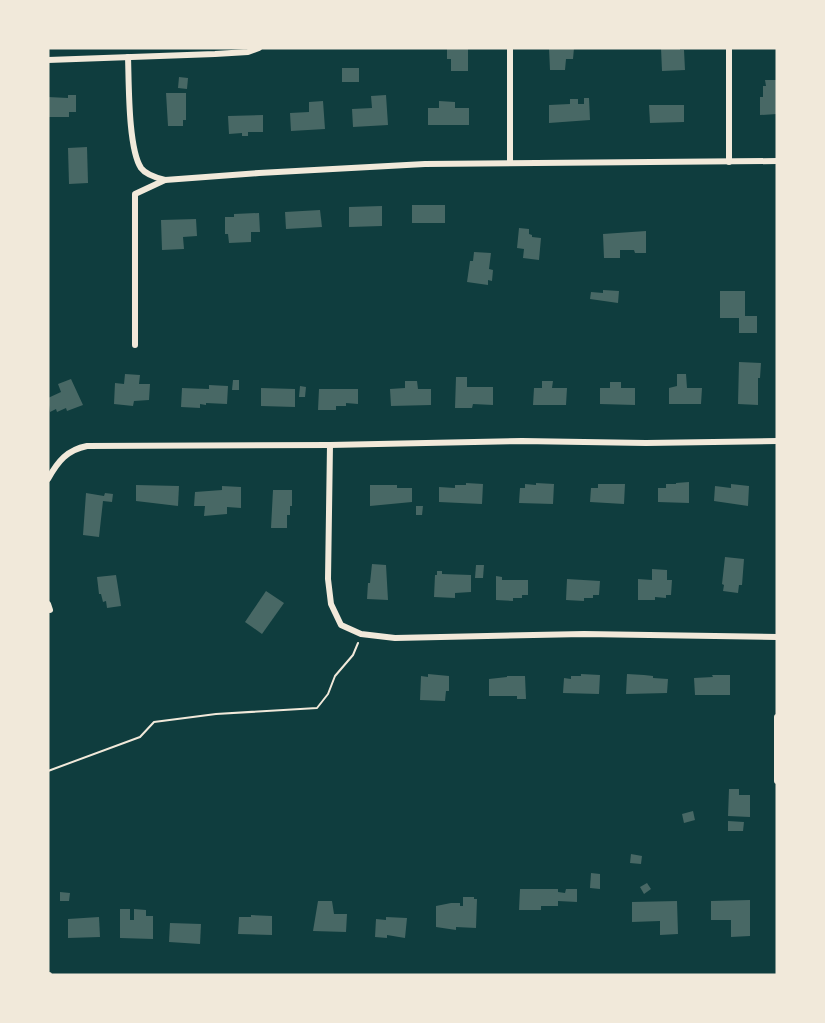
<svg xmlns="http://www.w3.org/2000/svg" width="825" height="1023" font-family="'Source Sans 3',sans-serif">
<style>
.building{fill:#486865}
.lines{fill:none;stroke-linecap:round;stroke-linejoin:round}
.path{stroke:#f1e9da;stroke-width:2}
.minor{stroke:#f1e9da;stroke-width:6}
</style>
<rect width="100%" height="100%" fill="#0f3d3e"/>
<g class="building">
<path d="M447,48H468V71H451V59H447Z"/>
<path d="M549,48H574L573,59H566L565,70H550Z"/>
<path d="M661,48H680V50H684L685,70L662,71Z"/>
<rect x="342" y="68" width="17" height="14"/>
<path d="M179,77L188,78L187,89L178,88Z"/>
<path d="M765,80H777V114L760,115V97H763V86H766Z"/>
<path d="M166,93H186V120H183V126H168Z"/>
<path d="M68,95H76V112H69V117H48V97L68,98Z"/>
<path d="M386,95L388,125L353,127L352,109L372,108L371,96Z"/>
<path d="M584,98H589L590,120L549,123V105L570,104V99H578V104H584Z"/>
<path d="M323,101L325,129L291,131L290,113L309,112V102Z"/>
<path d="M439,101L455,102V108H469V125H428V108H439Z"/>
<path d="M649,105H684V122L650,123Z"/>
<path d="M263,115V132H248V136H242V133L229,134L228,116Z"/>
<path d="M87,147L88,183L69,184L68,148Z"/>
<rect x="412" y="205" width="33" height="18"/>
<path d="M382,206V226L349,227V207Z"/>
<path d="M320,210L322,227L286,229L285,212Z"/>
<path d="M259,213L260,232H251V242L229,243L228,234H225V217H234V214Z"/>
<path d="M196,219L197,236L183,237L184,249L162,250L161,220Z"/>
<path d="M519,228L529,229V234L532,235V237L541,238L539,260L523,258L524,249L517,248Z"/>
<path d="M646,231V253H635L634,250H620V258H604L603,234Z"/>
<path d="M474,252L491,253L489,269L493,270L492,281L488,280V285L467,282L470,261H473Z"/>
<path d="M603,290L619,291L618,303L590,299L591,292L603,293Z"/>
<path d="M720,291H745V316H757V333H739V318H720Z"/>
<path d="M739,362L761,363L760,378H758V405L738,404Z"/>
<path d="M125,374L140,375L139,384H150L149,400L134,401L133,406L114,404L115,383L124,384Z"/>
<path d="M677,374H686L687,388H702L701,404H669V388L677,386Z"/>
<path d="M456,377H467V387H493V405L473,404L472,408H455Z"/>
<path d="M71,379L83,405L67,411L66,408L57,412L56,409L50,412L48,398L61,392L58,384Z"/>
<path d="M233,380H239V390H232Z"/>
<path d="M405,381H417L418,389H431V405L391,406L390,389L405,388Z"/>
<path d="M542,381H553L552,388H567L566,405H533L534,388H542Z"/>
<path d="M610,382H621V388H635V405L600,404V388H610Z"/>
<path d="M209,385L228,386L227,404L206,403V405L200,404V408L181,407L182,388L209,389Z"/>
<path d="M300,386L306,387L305,397H299Z"/>
<path d="M261,388L295,389V407L261,406Z"/>
<path d="M319,389H358V404L346,403V406H336V410H318Z"/>
<path d="M689,482V503L658,502V488H666V484H676V483Z"/>
<path d="M466,483L483,484L482,504L439,502V487L455,488V485H466Z"/>
<path d="M536,483L554,484L553,504L519,503L520,488H525V484L536,485Z"/>
<path d="M598,484H625L624,504L590,502L591,488H598Z"/>
<path d="M731,484L749,486L748,506L714,501L715,486L731,488Z"/>
<path d="M136,485L179,486L178,506L136,501Z"/>
<path d="M370,485H397V488H412V502L370,506Z"/>
<path d="M222,486L241,487V508L227,507V514L204,516L205,506H194L195,492L222,490Z"/>
<path d="M273,490H292V506H290V515H287V528H271Z"/>
<path d="M86,493L104,496L105,493L113,494L112,502L103,501L99,537L83,535Z"/>
<path d="M416,506H423L422,515H416Z"/>
<path d="M725,557L744,559L742,585H739L738,593L723,591L724,585L722,584Z"/>
<path d="M372,564L386,565L388,600L367,599L368,583H370Z"/>
<path d="M476,565H484L483,578H475Z"/>
<path d="M652,569L667,570V580H672L671,595H666V598L655,597V600H638V579L652,580Z"/>
<path d="M437,571H442V574L471,575V592L455,593V598L434,597L435,575H437Z"/>
<path d="M116,575L121,606L107,608L106,601L103,602L101,594H99L97,577Z"/>
<path d="M496,576L502,577V580H528V595H522V598H513V601L496,600Z"/>
<path d="M567,579L600,581L599,595H593V598H584V601L566,600Z"/>
<path d="M266,591L284,603L262,634L245,622Z"/>
<path d="M428,674L449,676V691H446L445,701L420,700L421,676L428,677Z"/>
<path d="M581,674L600,675L599,694L563,693L564,678L571,679V676H581Z"/>
<path d="M627,674L644,675L653,676V678L668,679L667,693L626,694Z"/>
<path d="M712,675H730V695H695L694,678L713,677Z"/>
<path d="M507,676H525L526,699H517V696H489V679L507,677Z"/>
<path d="M729,789H739V795H750V817L728,816Z"/>
<path d="M693,811L695,820L684,823L682,814Z"/>
<path d="M728,821L744,822L743,831H728Z"/>
<path d="M631,854L642,856L641,864L630,863Z"/>
<path d="M591,873L600,874V889L590,888Z"/>
<path d="M647,883L651,889L644,894L640,887Z"/>
<path d="M520,889H558V892L565,893L566,889H577V902L558,901V906H541V910H519Z"/>
<path d="M60,892L70,893L69,901H60Z"/>
<path d="M463,897H474V899H477L476,928L456,927V930L436,927V906L451,903H460V906H463Z"/>
<path d="M750,900V936L731,937V920H711V901Z"/>
<path d="M318,901H332L334,914H347L346,932L313,931Z"/>
<path d="M677,901L678,934L660,935V921L632,922V902Z"/>
<path d="M120,909H130V920H134V909L146,910V916H153V939L120,938Z"/>
<path d="M251,915L272,916V935L238,934L239,917H251Z"/>
<path d="M99,917L100,937L68,938V919Z"/>
<path d="M386,917L407,918L405,938L387,935V938L375,937L376,919L386,920Z"/>
<path d="M170,923L201,924L200,944L169,942Z"/>
</g>
<g class="lines">
<path class="path" d="M48,771L140,737L154,722L216,714L317,708L328,694L335,676L353,655L358,643"/>
<g class="minor">
<path d="M510,48V163"/>
<path d="M128,57C129,83 128,148 141,168C146,175 157,178 165,180L259,173L425,164L777,161"/>
<path d="M48,60L215,54L248,52L259,48"/>
<path d="M729,162V48"/>
<path d="M135,345V194L165,180"/>
<path d="M330,445L328,579L331,604L341,625L361,634L395,638L584,634L777,637"/>
<path d="M48,479C58,461 67,450 87,446L330,445L522,441L646,443L777,441"/>
<path d="M48,604L50,610"/>
<path d="M777,717V781"/>
<path d="M48,975H49"/>
</g>
</g>
<rect width="825" height="1023" fill="none" stroke="#f1e9da" stroke-width="99"/>
</svg>
